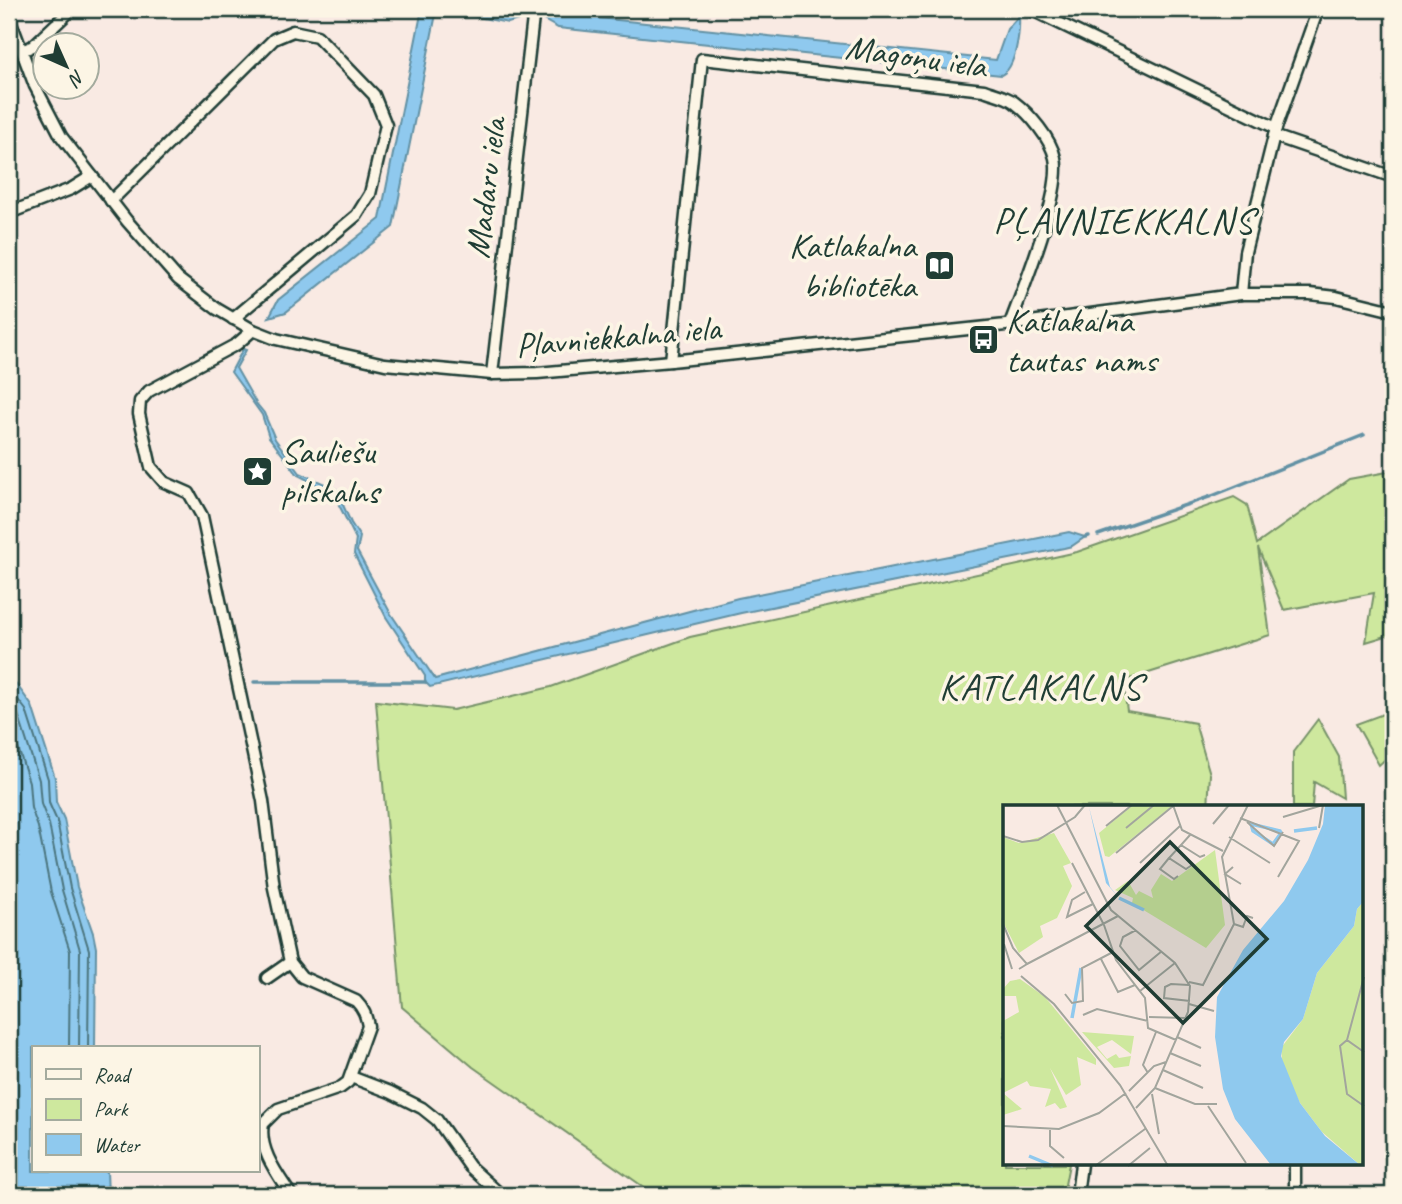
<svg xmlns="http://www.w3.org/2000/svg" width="1402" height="1204" font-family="Caveat,sans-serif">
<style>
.green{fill:#cee89e;stroke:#769269;stroke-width:2}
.water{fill:#8fc9ee;stroke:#6291a4;stroke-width:2}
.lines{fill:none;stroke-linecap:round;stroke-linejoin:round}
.shore{stroke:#4c757e;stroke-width:2}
.stream{stroke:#6291a4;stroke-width:3.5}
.minor-casing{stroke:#1f3d34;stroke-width:15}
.minor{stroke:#fcf5e5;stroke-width:10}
.labels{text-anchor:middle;stroke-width:7;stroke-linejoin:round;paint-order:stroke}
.street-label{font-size:35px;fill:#1f3d34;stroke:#fcf5e5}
.poi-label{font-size:35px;fill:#1f3d34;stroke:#fcf5e5;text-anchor:start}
.neighbourhood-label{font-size:37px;letter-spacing:2px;fill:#1f3d34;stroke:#fcf5e5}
.quarter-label{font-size:38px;letter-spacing:2px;fill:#1f3d34;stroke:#fcf5e5}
.inset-river{fill:none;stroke:#8fc9ee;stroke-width:3.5}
.inset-road{fill:none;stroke:#a2a59d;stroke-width:2}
.view{fill:#1f3d34;fill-opacity:0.15;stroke:#1f3d34;stroke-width:3.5}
.inset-edge{fill:none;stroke:#1f3d34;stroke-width:3.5}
</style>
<rect width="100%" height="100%" fill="#f9eae3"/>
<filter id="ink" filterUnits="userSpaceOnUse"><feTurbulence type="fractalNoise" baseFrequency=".0143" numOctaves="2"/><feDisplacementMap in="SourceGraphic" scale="14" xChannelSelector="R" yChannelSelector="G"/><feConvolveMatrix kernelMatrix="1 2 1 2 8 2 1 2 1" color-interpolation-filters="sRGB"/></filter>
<g filter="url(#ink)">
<g class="green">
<path d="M1393,471V634L1366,642L1374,593L1284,610L1258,548L1270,635L1123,681L1127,711L1195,723L1210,774L1208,807H1005V1164H1069L1063,1195H655L473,1067L402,1007L376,701L453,710L551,687L690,637L1077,552L1234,497L1247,505L1257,544L1349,479Z"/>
<path d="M1383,714L1393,720V752L1379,765L1356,724Z"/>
<path d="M1318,719L1339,757L1342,798L1314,782L1312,807H1293V752Z"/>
</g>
<g class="water">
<path d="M422,9H510L528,17L508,23L437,9L393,227L286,312L269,317L278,300L380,219Z"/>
<path d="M560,14L996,60L1007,29L1019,16C1020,31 1016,69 1001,75L558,28L542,19Z"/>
<path d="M243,349L246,350L236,368L256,403L264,413L275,439L300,473L336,489L351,523L360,537L357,551L391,614L435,679L738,598L1069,532L1085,537L1072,546L1064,548L741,613L430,687L425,682V676L386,617L354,554L356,539L333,493L298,475L269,437L262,415L231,372Z"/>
<path d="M9,674L32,706L55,778L56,802L64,819L77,887L93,933L96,948L95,1048H33V1171H107L108,1195H9Z"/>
</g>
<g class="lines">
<g class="shore">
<path d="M9,688L26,710L48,779L49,803L57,821L70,888L89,950L88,1048"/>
<path d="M9,703L18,714L39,780L41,804L49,824L62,890L80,950L79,1048"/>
<path d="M9,720L29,782L31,808L38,827L51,892L70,951L69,1048"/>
</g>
<g class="stream">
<path d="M1098,535L1212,496L1364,435"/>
<path d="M1085,537L1089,536"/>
<path d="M254,682H425"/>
</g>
<defs>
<g id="minor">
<path d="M1030,9L1276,128"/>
<path d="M9,17L35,86L61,136L127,221L178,279L217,309L253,330L276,339L385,364L492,374L537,373L671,361L1015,324L1241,294H1310L1336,297L1393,311"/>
<path d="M22,51L33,46L72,9"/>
<path d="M1274,136L1393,177"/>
<path d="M111,201L274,39L293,31L317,36L374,95L386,125L370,194L357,215L233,319"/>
<path d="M9,213L71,189L92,176"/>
<path d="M1241,294L1245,252L1276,128L1318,9"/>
<path d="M253,330L237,344L149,391L140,401L139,414L151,467L164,482L189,493L202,516L263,801L274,888L290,962L302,977L356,1001C364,1009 366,1016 368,1026L348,1082L340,1088L278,1109L263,1124C258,1150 278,1175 291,1195"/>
<path d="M671,361L702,59L984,90C994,94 1006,96 1014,102C1030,114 1051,139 1055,158C1063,191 1023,289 1010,324"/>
<path d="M492,374L534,9"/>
<path d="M267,978L290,962"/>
<path d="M351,1077L390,1092L422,1108L437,1120L470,1167L501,1195"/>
<path d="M1295,1164V1195"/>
<path d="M1077,1195L1081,1164"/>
</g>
</defs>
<use href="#minor" class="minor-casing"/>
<use href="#minor" class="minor"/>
</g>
</g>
<defs>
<symbol id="library-square" viewBox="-11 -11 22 22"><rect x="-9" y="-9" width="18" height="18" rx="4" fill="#1f3d34" stroke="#fcf5e5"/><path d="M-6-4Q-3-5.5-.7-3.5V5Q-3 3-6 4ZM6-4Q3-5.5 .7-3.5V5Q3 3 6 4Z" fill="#fff"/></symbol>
<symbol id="bus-square" viewBox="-11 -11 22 22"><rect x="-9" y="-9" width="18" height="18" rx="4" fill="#1f3d34" stroke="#fcf5e5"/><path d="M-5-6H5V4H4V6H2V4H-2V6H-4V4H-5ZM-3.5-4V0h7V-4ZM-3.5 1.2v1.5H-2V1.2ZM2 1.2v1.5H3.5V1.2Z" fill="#fff"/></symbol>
<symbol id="sight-square" viewBox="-11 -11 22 22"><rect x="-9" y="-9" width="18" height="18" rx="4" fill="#1f3d34" stroke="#fcf5e5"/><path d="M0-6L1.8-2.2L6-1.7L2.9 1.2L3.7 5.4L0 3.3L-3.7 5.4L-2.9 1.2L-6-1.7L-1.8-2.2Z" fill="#fff"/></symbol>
</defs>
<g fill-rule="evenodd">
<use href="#library-square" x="922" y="248" width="35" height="35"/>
<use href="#bus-square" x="966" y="322" width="35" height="35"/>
<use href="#sight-square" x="240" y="454" width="35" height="35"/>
</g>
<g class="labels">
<g class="street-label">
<text transform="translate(916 56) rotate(8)" y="12">Magoņu iela</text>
<text transform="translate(485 188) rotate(-83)" y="12">Madaru iela</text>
<text transform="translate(618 336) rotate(-5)" y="12">Pļavniekkalna iela</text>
</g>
<g class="poi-label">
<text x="916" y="257" text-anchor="end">Katlakalna<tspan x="916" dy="40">bibliotēka</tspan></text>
<text x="1006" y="332">Katlakalna<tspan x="1006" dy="40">tautas nams</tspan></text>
<text x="281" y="463">Sauliešu<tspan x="281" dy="40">pilskalns</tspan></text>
</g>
<g class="neighbourhood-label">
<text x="1124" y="233">PĻAVNIEKKALNS</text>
</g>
<g class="quarter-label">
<text x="1041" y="699">KATLAKALNS</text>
</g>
</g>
<g transform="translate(1003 805)">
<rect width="360" height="360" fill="#f9eae3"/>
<path d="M130,0L169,1L106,52L102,51L96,28ZM51,28L68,58L60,61L69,81L54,113L37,121L40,132L16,148L0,117V32L16,38ZM212,45L222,120L203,143L129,98L130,93L112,85L125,76L133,90L136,86L150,93L148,85L158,69L169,76ZM360,97V360H357L319,327L297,298L280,265L278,243L300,214L314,168L351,121L354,104ZM17,174L42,192L93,254V260L74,252L78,280L63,290L47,263L64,302L57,304L52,298L42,302L48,284L27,281L24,276L0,288L19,304L0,310V216L16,207L13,191H0V184L7,176ZM79,227L131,231L128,249L109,235L94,242L104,254L113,249L116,253L128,251L126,261L111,263Z" fill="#cee89e"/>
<path d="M322,0H360V97L354,104L351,121L314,168L300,214L281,237L278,251L297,298L322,331L357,360H268L232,314L220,284L212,232L214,192L240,145L281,96L305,55L320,19ZM86,2L107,82L116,93L103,78Z" fill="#8fc9ee"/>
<path class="inset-river" d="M248,19L277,26L278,28L270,39L250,26ZM291,26L314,23M116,93L141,105M69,213L78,163M26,351L50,361"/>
<path class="inset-road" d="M54,0L108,105L172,158L187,181L185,207L152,283L133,303M170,0L179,25L220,46M280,12L320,0M237,13L296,36L275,72M244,17L271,41L280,27M210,19L226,0M103,21L129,0M123,23L151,0M316,23L320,0M187,30L178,40L197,52L202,50M0,31L19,37L35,35L72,12L82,0M226,32L267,58M178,40L166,53L183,64L189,60M113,48L170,1M166,53L157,64L171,74L175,71M69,58L101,120M137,58L177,21M230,62L222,69L238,79M82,87L69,95L64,112L90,99M0,119L10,143L24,159L16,164M231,119L219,52L245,0M231,119L240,122L244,111L250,113M101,120L113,155L142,193L145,223L173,235M133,125L120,132L117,141L136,165L159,146M1,139L9,164M98,154L115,187L132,180M24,159L115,111M18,171L51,199L117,280L165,361M361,172L344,235L361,247M186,177L200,180L231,119M186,180L168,179L162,182L161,193L187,196M137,186L172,158M62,189L69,198L80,196L79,163L110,147M186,199L211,206M80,210L94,204L145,216M146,212L182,213M174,232L198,243M344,235L337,241L344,289L361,301M167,248L198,261M160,265L200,283M145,268L140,260L153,227M152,283L192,299H214M126,286L151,261L163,257M149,289L156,329M205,301L243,358M0,321L56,324L96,308L123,288M47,325V341L61,353M92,361L142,324M125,361L147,343"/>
<path class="view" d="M167,37L264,134L180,218L83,121Z"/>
<rect width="360" height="360" class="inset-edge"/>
</g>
<rect width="1402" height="1204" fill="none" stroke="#fcf5e5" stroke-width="35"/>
<rect x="18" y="18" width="1367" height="1169" fill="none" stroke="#1f3d34" stroke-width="2.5" filter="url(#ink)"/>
<rect x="32" y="1046" width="228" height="126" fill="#fcf5e5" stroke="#a4ab9e" stroke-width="2"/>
<rect x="46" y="1069" width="35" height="10" fill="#fcf5e5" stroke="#a4ab9e" stroke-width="2"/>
<text x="94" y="1082" font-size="21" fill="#1f3d34">Road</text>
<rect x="46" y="1099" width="35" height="21" fill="#cee89e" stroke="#a4ab9e" stroke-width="2"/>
<text x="94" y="1116" font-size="21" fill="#1f3d34">Park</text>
<rect x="46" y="1134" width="35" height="21" fill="#8fc9ee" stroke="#a4ab9e" stroke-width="2"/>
<text x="94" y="1152" font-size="21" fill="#1f3d34">Water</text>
<g transform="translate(66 66) rotate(135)"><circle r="33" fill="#fcf5e5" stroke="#a4ab9e" stroke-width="2"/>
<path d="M0-5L12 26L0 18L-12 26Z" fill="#1f3d34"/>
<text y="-10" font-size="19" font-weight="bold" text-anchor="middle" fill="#1f3d34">N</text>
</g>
</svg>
